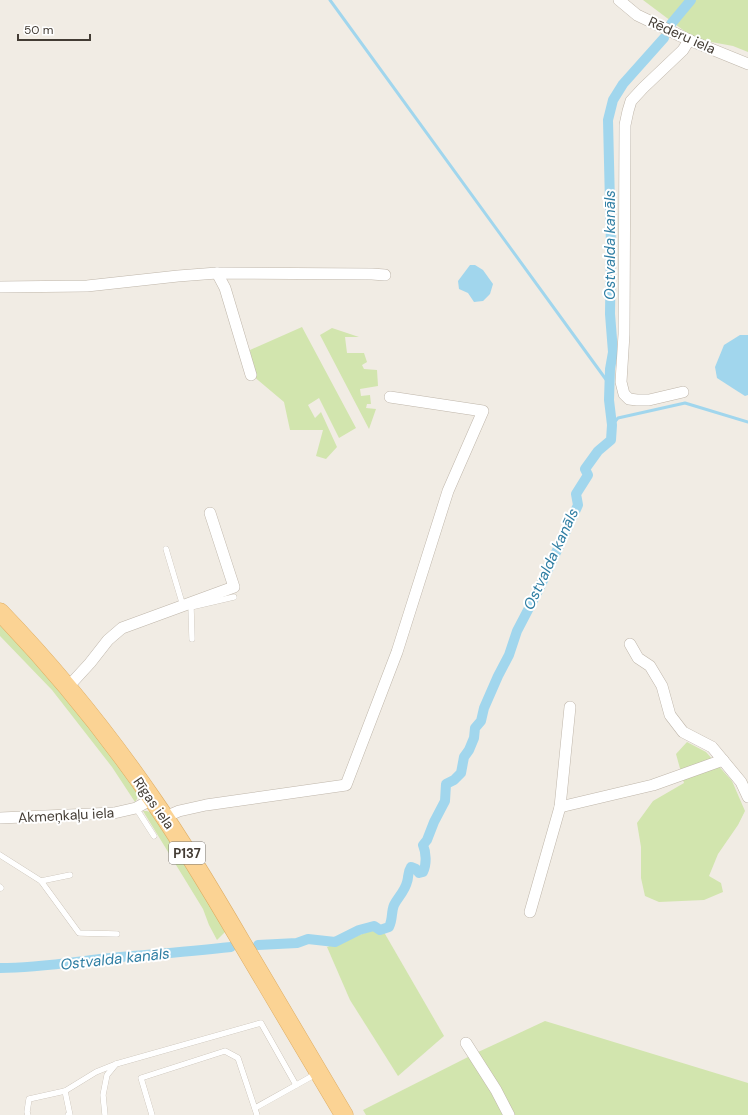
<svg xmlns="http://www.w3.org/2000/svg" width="748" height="1115" font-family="'DM Sans',sans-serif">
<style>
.green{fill:#d2e5ae}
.water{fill:#a1d6ed}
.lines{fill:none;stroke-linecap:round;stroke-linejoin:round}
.stream{stroke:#a1d6ed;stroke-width:3}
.canal{stroke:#a1d6ed;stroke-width:10}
.lane-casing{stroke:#bfb6aa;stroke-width:6}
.street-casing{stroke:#bfb6aa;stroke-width:12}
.primary-casing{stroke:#dfae64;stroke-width:19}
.lane{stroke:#fff;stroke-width:5.5}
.street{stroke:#fff;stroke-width:11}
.primary{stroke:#fbd394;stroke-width:18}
.labels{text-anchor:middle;stroke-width:4;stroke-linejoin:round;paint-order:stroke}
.shield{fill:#fff;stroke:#7b7671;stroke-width:1}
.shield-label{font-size:13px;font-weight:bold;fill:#433c34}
.street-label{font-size:14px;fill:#433c34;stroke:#fff}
.water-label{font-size:15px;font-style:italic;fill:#2f7ea3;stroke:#fff}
</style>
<rect width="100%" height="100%" fill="#f1ece4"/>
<g class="green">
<path d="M643,0H748V52L733,46L695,39Z"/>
<path d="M302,327L356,428L339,438L319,398L308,405L315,418L321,412L337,447L326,459L316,456L323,430H290L284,402L253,376L250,350Z"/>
<path d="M332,328L359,337H345L347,353H364L367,362L362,365L364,369L377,370L378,386L360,389L361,396L370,395L371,404H367L366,408L376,409L369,429L320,335Z"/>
<path d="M0,623L84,719L138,793L137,799L135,802L112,767L52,690L0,636Z"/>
<path d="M687,742L706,752L732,781L745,811L738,825L718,854L709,876L721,883L723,892L704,900L659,902L645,896L641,878V847L637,823L653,801L684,783L676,754Z"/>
<path d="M143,811H147L152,813L225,929V932L217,940L209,925L203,909Z"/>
<path d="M381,927L444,1036L398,1076L350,1000L327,947Z"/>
<path d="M545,1021L748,1083V1115H366L363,1110L476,1053Z"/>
</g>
<g class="water">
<path d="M470,265H475L483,270L493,284L490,294L483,301L474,302L468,293L459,289L458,281Z"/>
<path d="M740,335H748V395L745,396L734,389L717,378L715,367L724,345Z"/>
</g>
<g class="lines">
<g class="stream">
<path d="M330,0L610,385"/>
<path d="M612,425L618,418L685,403L748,422"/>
</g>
<g class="canal">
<path d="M671,24L691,0"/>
<path d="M258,945L297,943L308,939L335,942L359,930L374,926L380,930L389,927C393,919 391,912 394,905C398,897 405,891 407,882C409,877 407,873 411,867L416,869L419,873L423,872C427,864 426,852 423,845L427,840L434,822L445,801L446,784L454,780L461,773L464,757L469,750L474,738L475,728L481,721L484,708L498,676L509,655L517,631L540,587L578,505L576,494L588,475L585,469L598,451L611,440L612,425L609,400L610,369L613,352L610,314L611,246L608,120L613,100L623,84L664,38"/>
<path d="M0,968C34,968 66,963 100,959C144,955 187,952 231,947"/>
</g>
<defs>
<g id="lane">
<path d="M166,549L183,606"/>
<path d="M191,607L234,597"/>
<path d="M191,607L192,639"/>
<path d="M136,808L154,836"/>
<path d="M0,855L41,881L79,933L117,934"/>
<path d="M41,881L70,875"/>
<path d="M0,887L1,888"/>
<path d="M65,1091L70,1115H68"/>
<path d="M255,1108L316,1074"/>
<path d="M28,1115L27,1112L29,1099L65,1091L96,1072L116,1064"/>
<path d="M105,1115L103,1095L107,1075L116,1064L261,1023L296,1085"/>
<path d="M152,1115L141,1078L225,1051L238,1058L257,1115"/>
</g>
<g id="street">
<path d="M619,0L637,15L689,40L748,64"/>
<path d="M217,273L225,288L251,375"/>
<path d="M0,287L87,286L178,276L217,273L372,274L385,275"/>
<path d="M683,392L649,400H637L629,399L624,394L621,382L624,334L625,125L628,111L631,101L643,88L683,50L689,40"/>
<path d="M630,644L638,658L650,666L662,686L670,715L683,732L712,747L741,782L748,797"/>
<path d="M68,687L90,663L108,640L122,628L234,587L210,513"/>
<path d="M560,807L653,785L723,760"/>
<path d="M165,817L179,811L206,805L346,785L397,652L448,491L483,411L390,397"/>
<path d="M0,818L114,813L136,808L152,799"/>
<path d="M530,912L560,807L570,707"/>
<path d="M466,1043L496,1090L509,1115"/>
</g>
<path id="primary" d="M0,612C56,670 107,733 153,800C185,846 214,895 242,943C276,1001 310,1058 344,1115"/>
</defs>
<use href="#lane" class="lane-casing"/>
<use href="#street" class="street-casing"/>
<use href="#primary" class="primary-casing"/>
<use href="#lane" class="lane"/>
<use href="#street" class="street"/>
<use href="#primary" class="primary"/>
</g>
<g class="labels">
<rect class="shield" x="169" y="842" width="36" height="22" rx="3"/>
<g class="shield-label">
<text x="187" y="858">P137</text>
</g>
<g class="street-label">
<text transform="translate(682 35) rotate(24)" y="5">Rēderu iela</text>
<text transform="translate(154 803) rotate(55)" y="5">Rīgas iela</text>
<text transform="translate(66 815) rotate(-3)" y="5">Akmeņkaļu iela</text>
</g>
<g class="water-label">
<text transform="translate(610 245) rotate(-90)" y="5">Ostvalda kanāls</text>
<text transform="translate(551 559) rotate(-65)" y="5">Ostvalda kanāls</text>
<text transform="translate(115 959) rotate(-6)" y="5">Ostvalda kanāls</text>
</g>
</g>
<path d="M18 34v6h72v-6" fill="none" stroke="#433c34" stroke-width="2"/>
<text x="24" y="34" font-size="12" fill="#433c34" stroke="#ffffff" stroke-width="3" paint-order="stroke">50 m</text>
</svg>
